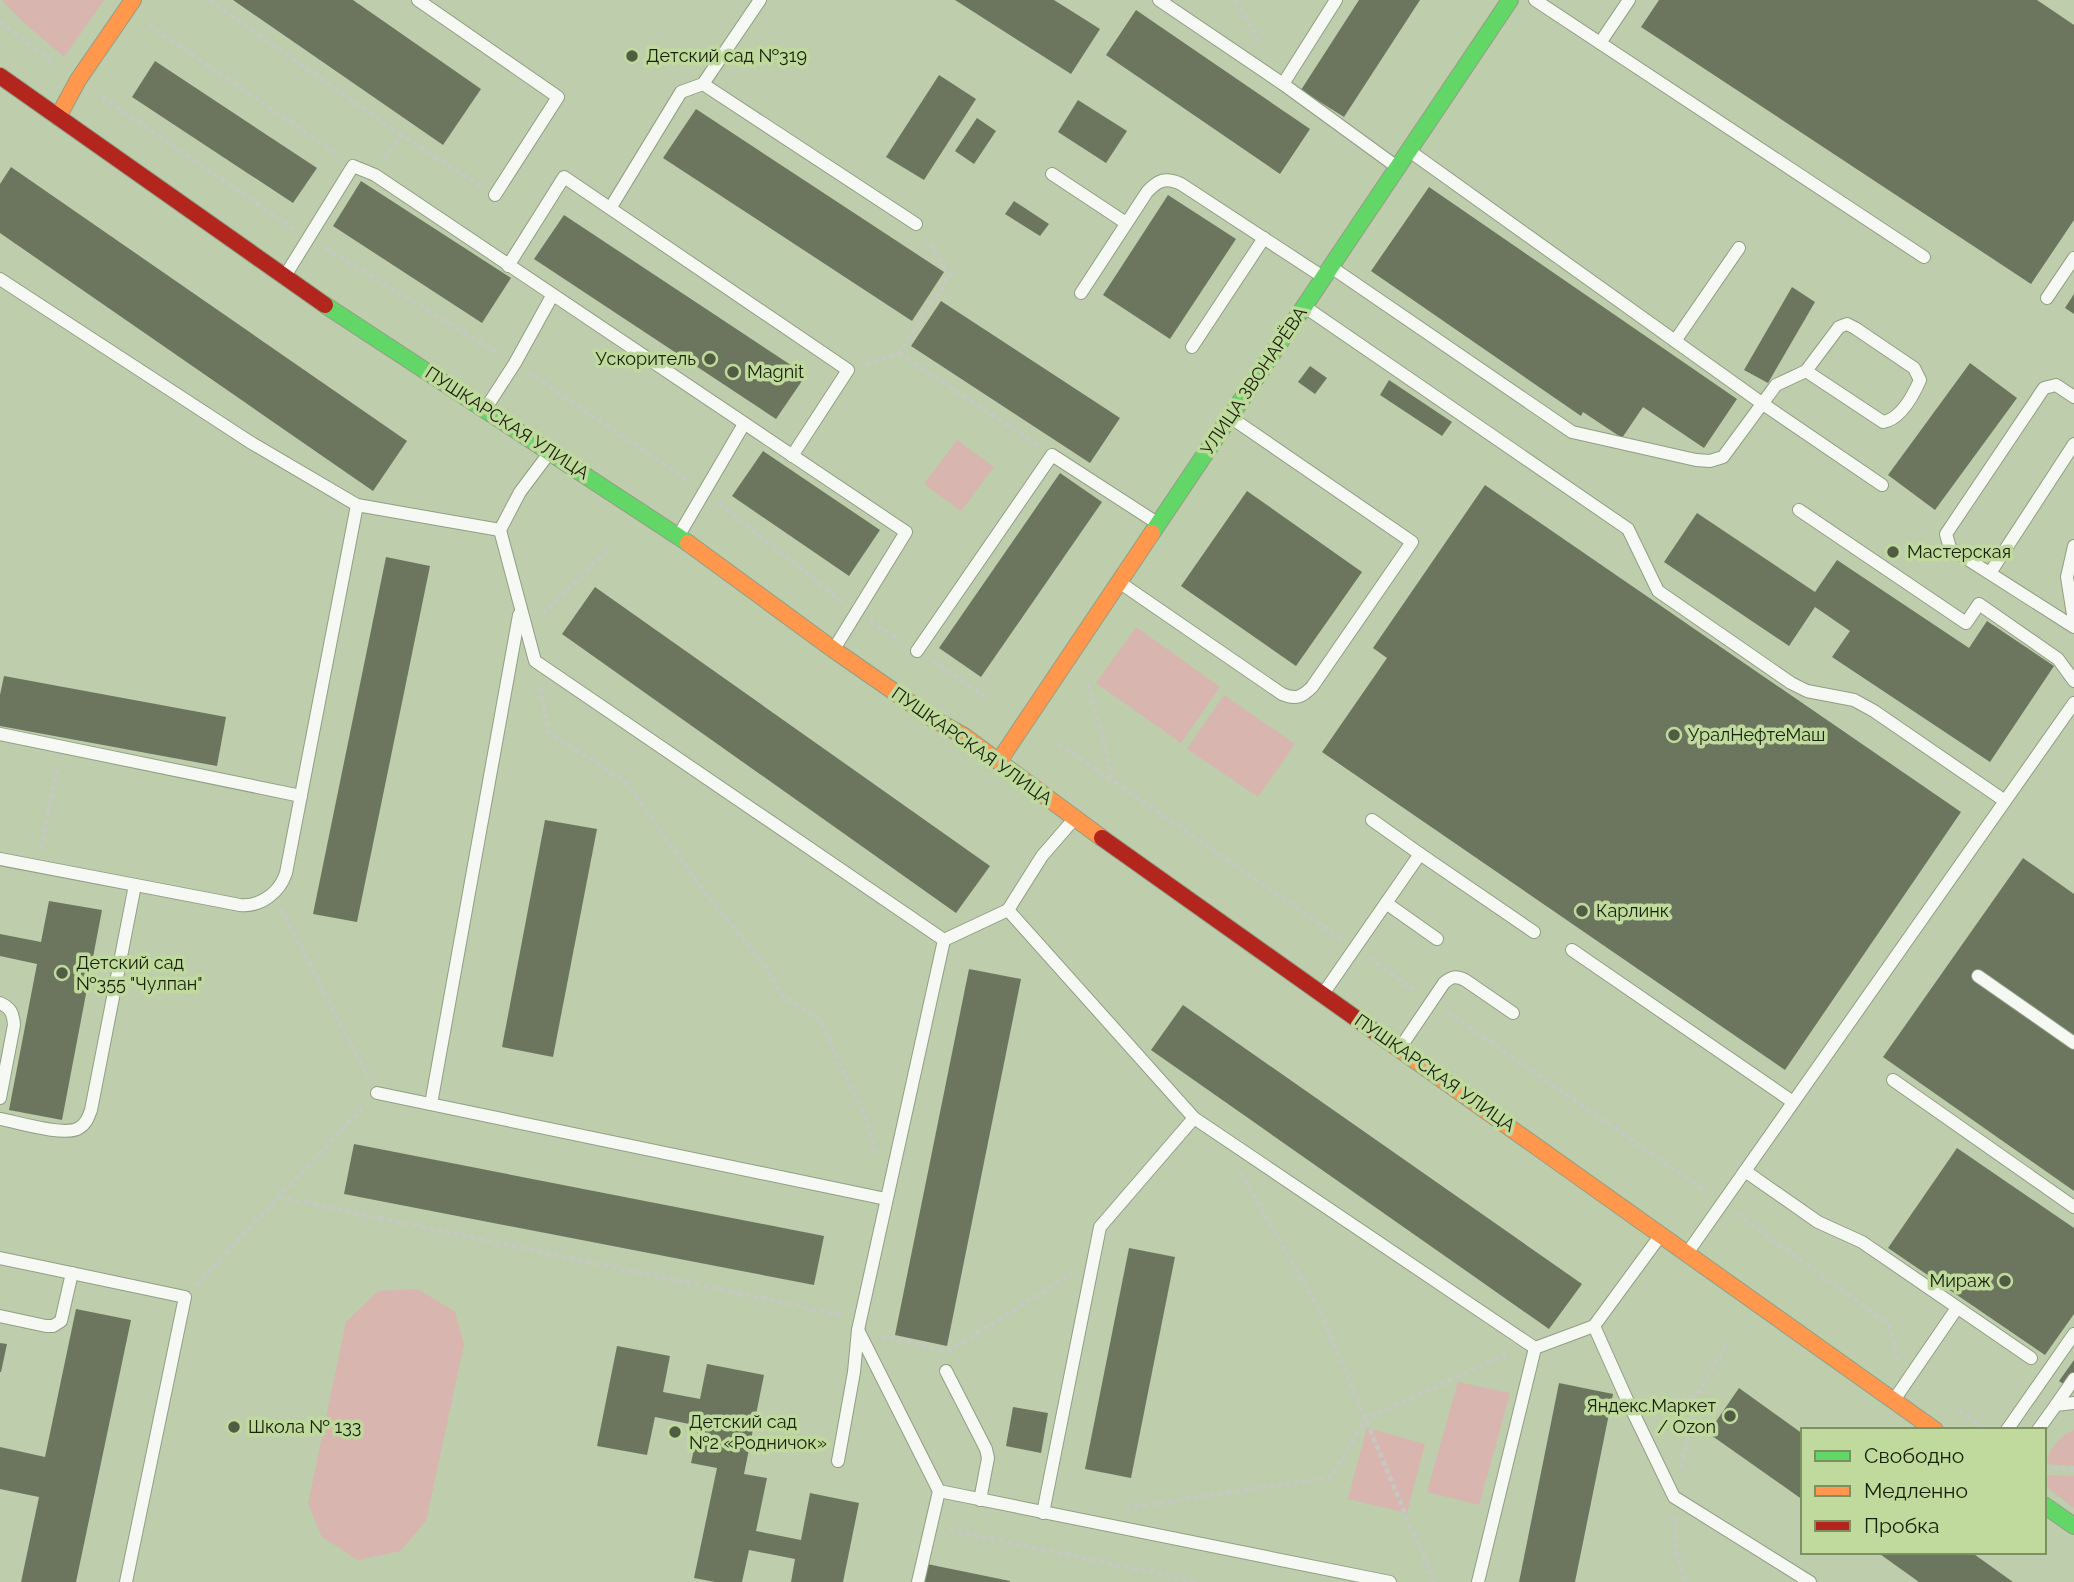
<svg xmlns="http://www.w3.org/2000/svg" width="2074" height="1582" font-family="Raleway,sans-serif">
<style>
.green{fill:#d8b5ae}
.building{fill:#6c765e}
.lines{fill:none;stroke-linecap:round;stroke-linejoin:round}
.lane-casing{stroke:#929e84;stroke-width:14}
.fast-casing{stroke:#929e84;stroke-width:18}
.slow-casing{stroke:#929e84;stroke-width:18}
.jam-casing{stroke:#929e84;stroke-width:18}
.path{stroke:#c5c9c0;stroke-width:4.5;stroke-dasharray:5 3.5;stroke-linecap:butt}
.lane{stroke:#f5f8f3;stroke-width:12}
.fast{stroke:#63d668;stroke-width:16}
.slow{stroke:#ff974d;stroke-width:16}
.jam{stroke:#b3261e;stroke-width:16}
.poi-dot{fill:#515d42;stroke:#c0da9e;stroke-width:2.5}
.labels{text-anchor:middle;stroke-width:7;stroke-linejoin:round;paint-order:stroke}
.poi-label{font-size:18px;fill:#172009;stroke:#c0da9e;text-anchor:start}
.street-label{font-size:18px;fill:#172009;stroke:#c0da9e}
</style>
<rect width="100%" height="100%" fill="#becdac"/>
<g class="green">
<path d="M2,0H104L64,57L20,19Z"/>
<path d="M957,440L994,467L961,511L924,484Z"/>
<path d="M1136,627L1220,687L1181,743L1096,683Z"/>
<path d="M1224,695L1295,744L1258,797L1187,749Z"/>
<path d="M418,1289L455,1312L464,1344L426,1521L400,1551L358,1560L322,1537L308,1504L346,1322L378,1291Z"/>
<path d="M1458,1382L1510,1393L1479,1505L1427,1492Z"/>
<path d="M1367,1428L1425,1444L1407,1513L1348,1499Z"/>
<path d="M2074,1430V1466L2046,1464C2048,1449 2060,1436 2074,1430Z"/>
<path d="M2044,1475L2074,1476V1508L2044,1485Z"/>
</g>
<g class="building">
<path d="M233,0H353L481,89L443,145Z"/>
<path d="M955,0H1054L1100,29L1071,74Z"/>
<path d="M1359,0H1420L1344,117L1301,90Z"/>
<path d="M1659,0H2037L2074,25V220L2031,284L1641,27Z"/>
<path d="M1136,10L1310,129L1280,174L1106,55Z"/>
<path d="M155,61L317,168L293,203L132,97Z"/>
<path d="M939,75L976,99L924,180L886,157Z"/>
<path d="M1078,100L1127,131L1106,163L1058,132Z"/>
<path d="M696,109L944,272L912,321L663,158Z"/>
<path d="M977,118L996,131L974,164L955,151Z"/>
<path d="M11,167L407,441L373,491L0,233V184Z"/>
<path d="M361,181L511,278L482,323L333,226Z"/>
<path d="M1429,187L1737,399L1704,448L1643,407L1622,438L1583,412L1581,416L1371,271Z"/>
<path d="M1168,195L1236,239L1170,339L1103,295Z"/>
<path d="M1014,201L1049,224L1040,236L1005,214Z"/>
<path d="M564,215L806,375L776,419L534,259Z"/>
<path d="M1792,287L1815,302L1768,383L1744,370Z"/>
<path d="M2074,294V314L2065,308Z"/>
<path d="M941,301L1120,418L1090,463L911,346Z"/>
<path d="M1970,363L2017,398L1935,510L1888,475Z"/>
<path d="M1310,366L1327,378L1315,394L1298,382Z"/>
<path d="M1389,380L1452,422L1442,436L1380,395Z"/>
<path d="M763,451L880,530L849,576L732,496Z"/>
<path d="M1060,473L1102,502L981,677L939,648Z"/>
<path d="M1485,485L1961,812L1785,1070L1322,752L1387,658L1373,648Z"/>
<path d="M1247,491L1362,572L1296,666L1181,586Z"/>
<path d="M1697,513L1815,592L1837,560L1969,648L1987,621L2054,666L1990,762L1832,657L1850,631L1815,607L1789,646L1664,562Z"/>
<path d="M386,557L430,566L357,922L313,914Z"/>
<path d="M595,587L990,866L956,913L562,634Z"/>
<path d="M4,676L226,717L217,766L0,726V695Z"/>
<path d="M545,820L597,829L553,1057L502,1047Z"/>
<path d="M2023,858L2074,894V1191L1883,1057Z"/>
<path d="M49,901L102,910L62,1120L9,1110L37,964L0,956V934L41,942Z"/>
<path d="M969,969L1021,979L947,1346L895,1335Z"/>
<path d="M1183,1005L1582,1284L1549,1329L1151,1050Z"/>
<path d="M354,1144L824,1236L814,1285L344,1194Z"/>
<path d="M1957,1148L2074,1228V1314L2045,1355L1888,1248Z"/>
<path d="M1129,1248L1175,1257L1131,1478L1085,1469Z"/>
<path d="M76,1309L131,1320L76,1582H21L39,1497L0,1489V1447L45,1457Z"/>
<path d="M0,1343L7,1344L1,1372H0Z"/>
<path d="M617,1346L670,1356L663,1392L700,1399L707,1364L764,1375L744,1474L767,1478L756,1531L801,1540L810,1493L859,1503L843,1582H791L795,1559L749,1550L742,1582H715L694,1578L717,1468L691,1463L699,1426L655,1417L647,1455L597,1446Z"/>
<path d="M2074,1360V1391L2059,1381Z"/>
<path d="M1559,1383L1613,1394L1575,1582H1519Z"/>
<path d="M1739,1388L1803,1434V1500L1708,1433Z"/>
<path d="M1013,1407L1048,1413L1041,1453L1006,1446Z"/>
<path d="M1877,1552H1971L2013,1582H1919Z"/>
<path d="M927,1564L1010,1581V1582H923Z"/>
</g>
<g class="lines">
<defs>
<g id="lane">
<path d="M418,0L558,97L495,195"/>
<path d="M1159,0L1283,84"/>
<path d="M1336,0L1283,84L1397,167"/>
<path d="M1535,0L1924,257"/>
<path d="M1600,43L1629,0"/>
<path d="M703,84L916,224"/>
<path d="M1411,152L1763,404L1882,485"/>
<path d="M1052,174L1126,223"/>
<path d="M611,207L681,92L703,84L760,0"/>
<path d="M508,266L564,177L848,370L792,456"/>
<path d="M1331,267L1572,432L1696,460L1710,461L1723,457L1776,385L1806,371L1839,327L1847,324L1855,328L1914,368L1920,380C1913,396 1901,419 1883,422L1806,371"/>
<path d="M285,276L353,166L375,175L906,532L834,649"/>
<path d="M0,279L250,442L357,505"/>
<path d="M1081,293L1147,192C1158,180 1165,177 1181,184L1323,277"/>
<path d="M2047,298L2074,258"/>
<path d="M1305,307L1628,529L1658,591L1791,683L1807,691L1854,700L1874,711L2005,801"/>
<path d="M1675,341L1739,248"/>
<path d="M1192,347L1264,238"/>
<path d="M2074,397L2056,385L2044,388L1946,534L1950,548L2074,627"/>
<path d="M486,408L515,363L552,296"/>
<path d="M550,452L520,492L500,530L535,661L944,940"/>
<path d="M1799,510L1966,623L1979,604L2058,659L2074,681"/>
<path d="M679,535L744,424"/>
<path d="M2074,546L2067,577L2074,621"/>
<path d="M1990,573L2074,444"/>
<path d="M1119,582L1282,694C1296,700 1302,697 1312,687L1412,542L1230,417"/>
<path d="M917,651L1052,455L1157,523"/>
<path d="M0,734L301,796"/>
<path d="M1075,818L1042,856L1008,910L1194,1118L1535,1348"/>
<path d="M1420,854L1534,932"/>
<path d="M0,859L240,905C261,907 280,892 286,873L357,505L500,530"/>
<path d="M1386,903L1437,939"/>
<path d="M1572,950L1793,1102"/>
<path d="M1978,976L2074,1043"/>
<path d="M1323,994L1420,854L1372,820"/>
<path d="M0,1003C11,1008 13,1013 14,1025L0,1098"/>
<path d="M1400,1048L1444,983C1452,976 1456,976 1465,980L1513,1013"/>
<path d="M1893,1080L2074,1207"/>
<path d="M377,1093L886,1199"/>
<path d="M431,1104L519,615"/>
<path d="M0,1119C17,1122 65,1137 79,1128C86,1124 88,1118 91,1110L135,885"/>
<path d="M1745,1171L1818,1222L1862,1242L2031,1358"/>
<path d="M1660,1236L1594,1326L1628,1402L1674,1497L1810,1582"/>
<path d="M1688,1252L2074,703"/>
<path d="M0,1258L185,1297L126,1582"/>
<path d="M0,1316L46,1326H53L61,1321L72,1273"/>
<path d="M858,1330L939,1491L1390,1582"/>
<path d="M946,1371L986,1449L988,1458L980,1500"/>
<path d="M1894,1400L1957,1308"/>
<path d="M2056,1405L2074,1379"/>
<path d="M2007,1430L2074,1334"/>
<path d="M2038,1430L2056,1405L2074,1403"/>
<path d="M838,1461L854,1372L858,1330L944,940L1008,910"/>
<path d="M1043,1513L1100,1227L1194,1118"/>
<path d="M918,1582L939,1491"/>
<path d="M1478,1582L1535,1348L1594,1326"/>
</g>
<g id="fast">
<path d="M325,305L688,543"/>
<path d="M1152,533L1510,0"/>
<path d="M2044,1505L2074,1526"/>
</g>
<g id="slow">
<path d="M58,117L78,80L133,0"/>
<path d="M688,543L834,650L935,720L964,736L1102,838"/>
<path d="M999,761L1152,533"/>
<path d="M1385,1039L1935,1430"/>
</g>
<g id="jam">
<path d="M0,76L325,305"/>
<path d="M1102,838L1385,1039"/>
</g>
</defs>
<use href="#lane" class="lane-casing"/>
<use href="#fast" class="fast-casing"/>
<use href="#slow" class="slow-casing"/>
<use href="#jam" class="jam-casing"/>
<g class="path">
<path d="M209,0L401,135"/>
<path d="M1236,0L1260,44"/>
<path d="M0,22L55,63"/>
<path d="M149,25L338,155"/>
<path d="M102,97L294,229"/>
<path d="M385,159L401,135L481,186"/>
<path d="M325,248L500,354"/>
<path d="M899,353L1038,445"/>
<path d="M865,364L899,353L950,275L926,238"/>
<path d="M528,372L689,481"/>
<path d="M719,503L843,602"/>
<path d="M543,614L607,551"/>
<path d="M870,621L901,641"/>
<path d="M932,661L989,699"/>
<path d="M1088,683L1113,780"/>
<path d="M540,688L549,733L625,781L709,898L765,965L781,994L820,1020L868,1123L875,1154"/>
<path d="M1058,743L1342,939"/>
<path d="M41,849L58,765"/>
<path d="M281,909L369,1079"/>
<path d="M1369,958L1416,991"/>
<path d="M1447,1012L1707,1192"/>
<path d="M1240,1172L1319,1309L1434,1582"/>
<path d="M279,1197L842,1315"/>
<path d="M1737,1214L1889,1324L1898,1361"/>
<path d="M196,1285L365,1105"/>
<path d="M881,1336L949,1351L1072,1273"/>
<path d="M1648,1401L1696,1397"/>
<path d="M1959,1410L1986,1430"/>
<path d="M1681,1468L1696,1397L1727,1343"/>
<path d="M2044,1468L2074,1469"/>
<path d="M1126,1508L1331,1477L1366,1419L1508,1353"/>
<path d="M1675,1518V1546L1685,1582"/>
<path d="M949,1530L1199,1582"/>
</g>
<use href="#lane" class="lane"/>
<use href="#fast" class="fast"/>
<use href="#slow" class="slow"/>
<use href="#jam" class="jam"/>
</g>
<g class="poi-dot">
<circle cx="632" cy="56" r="7"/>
<circle cx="710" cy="359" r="7"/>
<circle cx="733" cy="372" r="7"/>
<circle cx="1893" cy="552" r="7"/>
<circle cx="1674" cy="735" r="7"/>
<circle cx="1582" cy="911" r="7"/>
<circle cx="62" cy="973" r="7"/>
<circle cx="2005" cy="1281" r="7"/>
<circle cx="1730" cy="1416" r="7"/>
<circle cx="234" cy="1427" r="7"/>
<circle cx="675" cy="1432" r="7"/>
</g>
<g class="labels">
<g class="poi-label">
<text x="646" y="62">Детский сад №319</text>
<text x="696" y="365" text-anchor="end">Ускоритель</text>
<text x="747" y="378">Magnit</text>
<text x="1907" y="558">Мастерская</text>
<text x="1688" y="741">УралНефтеМаш</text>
<text x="1596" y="917">Карлинк</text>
<text x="76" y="969">Детский сад<tspan x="76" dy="21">№355 "Чулпан"</tspan></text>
<text x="1991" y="1287" text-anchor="end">Мираж</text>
<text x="1716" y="1412" text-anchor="end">Яндекс.Маркет<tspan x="1716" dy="21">/ Ozon</tspan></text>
<text x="689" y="1428">Детский сад<tspan x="689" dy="21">№2 «Родничок»</tspan></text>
<text x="248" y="1433">Школа № 133</text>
</g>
<g class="street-label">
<text transform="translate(1254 381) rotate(-56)" y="6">УЛИЦА ЗВОНАРЁВА</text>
<text transform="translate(507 423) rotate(33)" y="6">ПУШКАРСКАЯ УЛИЦА</text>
<text transform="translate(972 746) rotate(35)" y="6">ПУШКАРСКАЯ УЛИЦА</text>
<text transform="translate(1435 1073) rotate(35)" y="6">ПУШКАРСКАЯ УЛИЦА</text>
</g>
</g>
<rect x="1801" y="1428" width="245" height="126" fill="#c0da9e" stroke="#7c9062" stroke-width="2"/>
<rect x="1815" y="1451" width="35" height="10" fill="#63d668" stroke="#7c9062" stroke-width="2"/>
<text x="1864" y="1463" font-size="21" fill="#172009">Свободно</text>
<rect x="1815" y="1486" width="35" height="10" fill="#ff974d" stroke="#7c9062" stroke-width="2"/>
<text x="1864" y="1498" font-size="21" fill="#172009">Медленно</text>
<rect x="1815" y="1521" width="35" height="10" fill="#b3261e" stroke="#7c9062" stroke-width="2"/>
<text x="1864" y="1533" font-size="21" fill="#172009">Пробка</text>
</svg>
